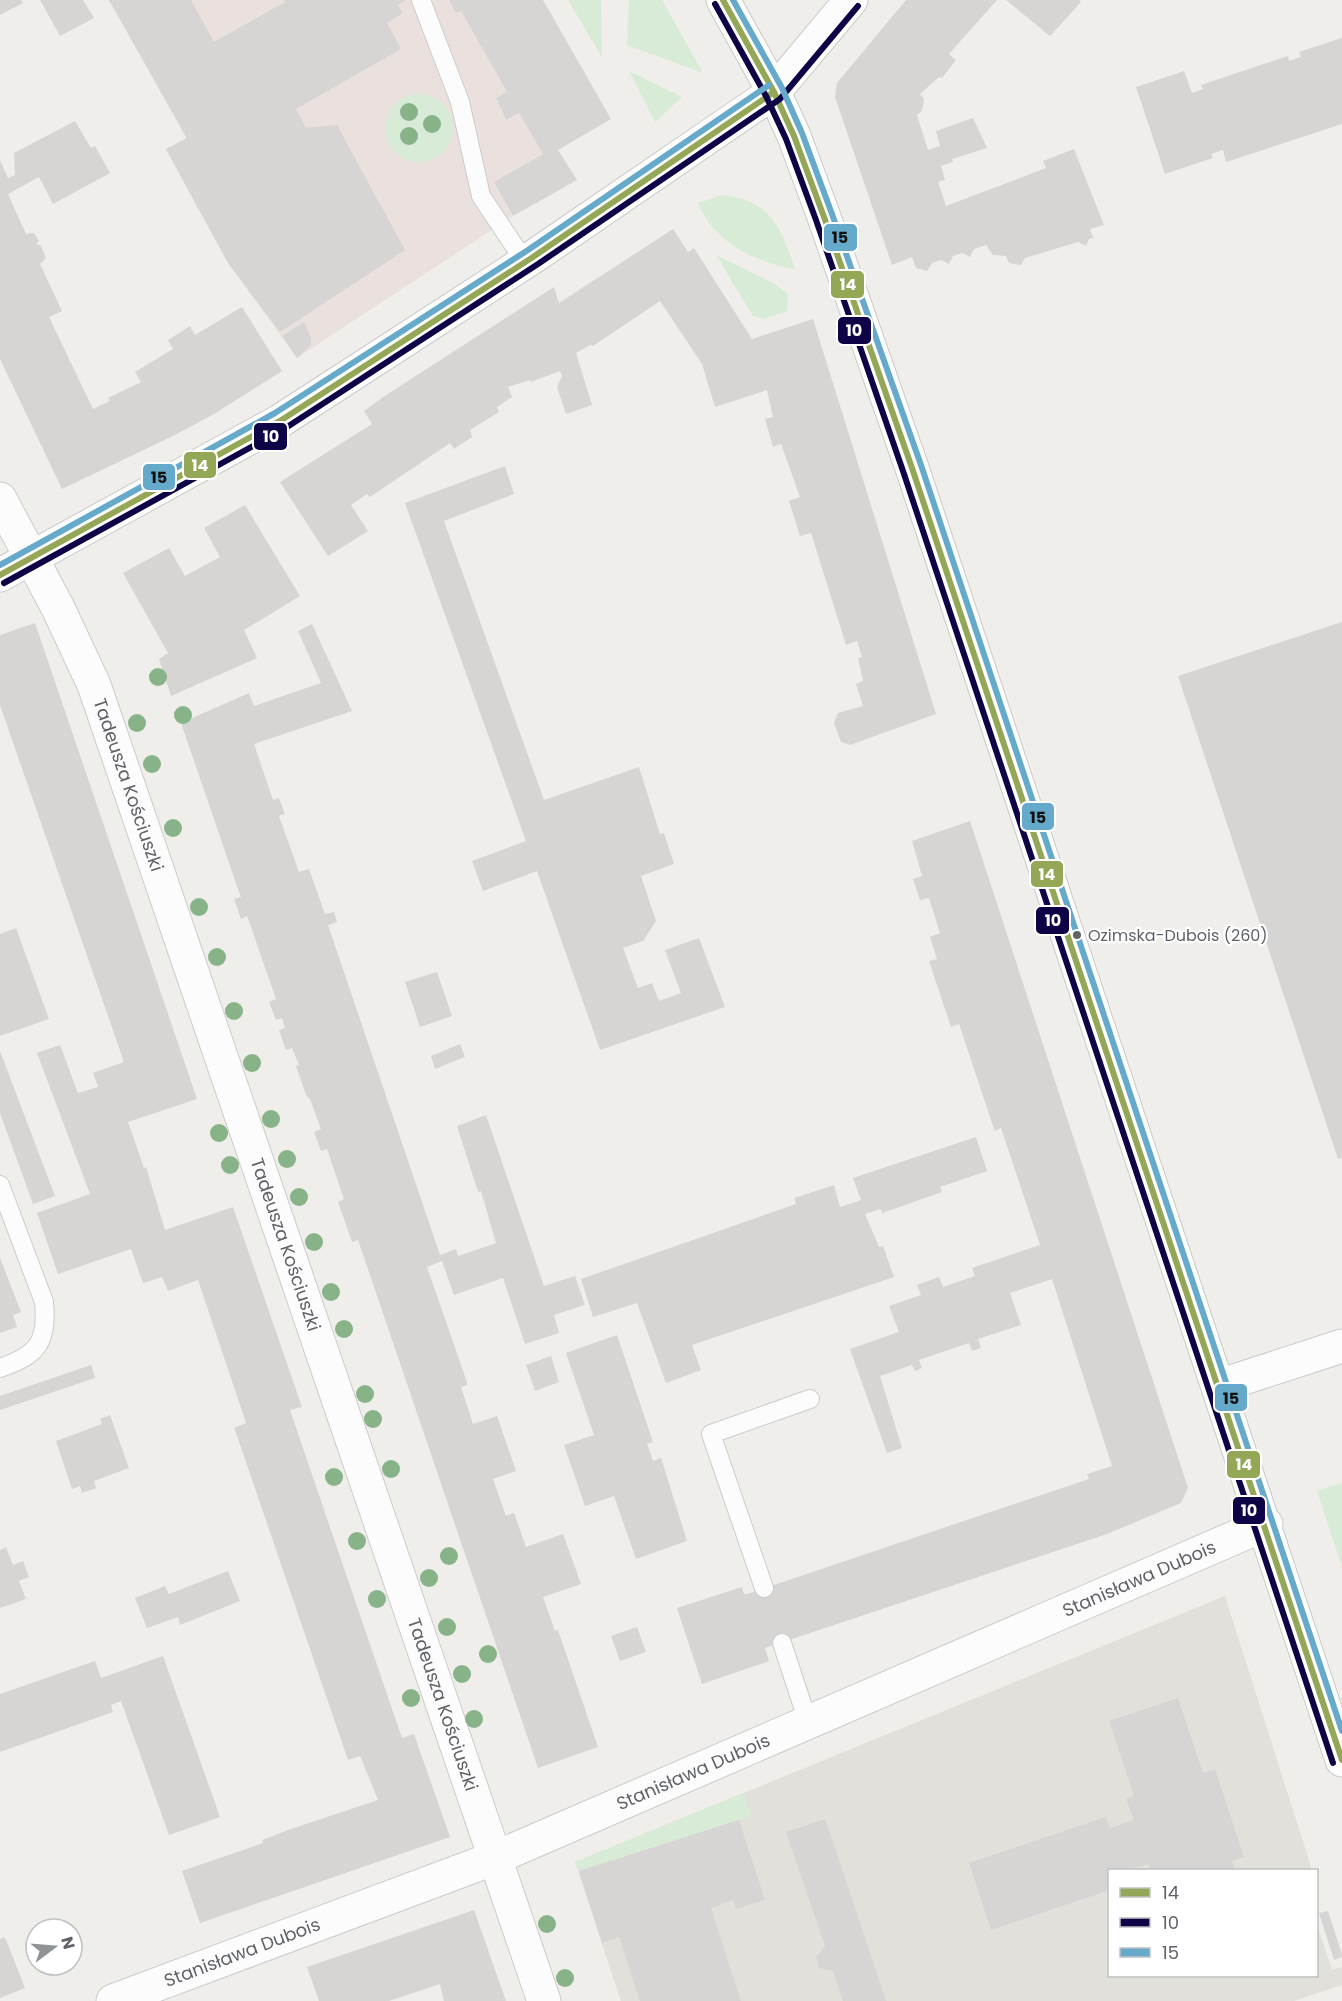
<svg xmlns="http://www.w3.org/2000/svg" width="1342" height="2001" font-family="Poppins,sans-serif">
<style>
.education{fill:#e2e0da}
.medical{fill:#eae0de}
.green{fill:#d8ebd6}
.building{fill:#d6d5d3}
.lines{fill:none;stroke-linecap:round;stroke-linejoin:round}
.service-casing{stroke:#cbcccc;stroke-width:20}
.minor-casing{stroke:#cbcccc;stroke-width:35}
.tertiary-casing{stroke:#cbcccc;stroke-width:35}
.secondary-casing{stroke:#cacacb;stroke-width:35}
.service{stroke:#fdfcfc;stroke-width:18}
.minor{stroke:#fdfcfc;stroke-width:33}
.tertiary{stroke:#fdfcfc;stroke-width:33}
.secondary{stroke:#fdfcfc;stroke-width:33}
.bus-1-casing{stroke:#fff;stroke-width:10}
.bus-2-casing{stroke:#fff;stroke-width:10}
.bus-3-casing{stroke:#fff;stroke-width:10}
.bus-1{stroke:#94a757;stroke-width:6}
.bus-2{stroke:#0e0347;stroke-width:6}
.bus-3{stroke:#65aaca;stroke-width:6}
.tree{fill:#88b388}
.bus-dot{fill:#5f6368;stroke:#fff;stroke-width:2}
.labels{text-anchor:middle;stroke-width:4.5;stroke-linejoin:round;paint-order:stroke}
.bus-label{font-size:16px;fill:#5f6368;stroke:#fff;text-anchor:start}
.street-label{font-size:18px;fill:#5f6368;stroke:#fff}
.line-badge{stroke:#fff;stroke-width:2}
.badge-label{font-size:16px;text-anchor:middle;font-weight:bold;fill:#fff}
.pale-badge-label{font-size:16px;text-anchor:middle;font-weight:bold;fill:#111}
</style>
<rect width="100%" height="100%" fill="#efeeea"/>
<path class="education" d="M1225,1596L1312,1870H1110V1976H1316L1317,1924L1332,1970L1342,1967V1985L1294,2001H621L575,1862Z"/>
<path class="medical" d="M109,0H449L456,13L461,11L507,92L494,100H497L506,120L519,113L543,154L494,182L513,216L297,358L228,263L166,150L186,138Z"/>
<g class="green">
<path d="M568,0H601L602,57Z"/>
<path d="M629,0H662L703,73L627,45Z"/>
<path d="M629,71L682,97L655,122Z"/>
<circle cx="419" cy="128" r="34"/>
<path d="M723,195C772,201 780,227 795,269C756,263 713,242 698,203Z"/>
<path d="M716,255L773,283L788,294L787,311L764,319L753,316Z"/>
<path d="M1342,1483V1567L1317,1491Z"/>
<path d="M743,1793L751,1816L579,1871L575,1862Z"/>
</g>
<g class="building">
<path d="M0,0H21L23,3L0,15Z"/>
<path d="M40,0H83L94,18L60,36Z"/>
<path d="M109,0H191L214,42L285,2L284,0H406L398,5L403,13L387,23L401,49L296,109L306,128L337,125L405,250L280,332L228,263L166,149L187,138Z"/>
<path d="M449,0H543L611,119L558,150L577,180L513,216L494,182L543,154L519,113L506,120L497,100L494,99L507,92L461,11L456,13Z"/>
<path d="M906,0H997L949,54L956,60L942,78L939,77L920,94L924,99L922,111L917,115L928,150L940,146L936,131L973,118L987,148L952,159L953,162L941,166L945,180L938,182L946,206L1046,168L1043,161L1074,149L1104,225L1090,229L1093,238L1089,239L1086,246L1078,242L1025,258L1021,265L1009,263L1006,256L993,255L986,245L974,249L970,257L962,253L953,256L949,264L941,260L932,263L927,271L916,268L912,257L892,265L835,97L837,83Z"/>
<path d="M1006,0H1079L1081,2L1050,36Z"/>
<path d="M1342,38V124L1226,162L1223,150L1211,154L1213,158L1165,174L1136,87L1184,71L1192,93L1203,89L1201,85L1288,56L1289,61L1301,57L1299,52Z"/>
<path d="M75,121L91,148L95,146L110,173L53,204L39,177L8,194L26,234L34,233L39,241L36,244L41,246L46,258L40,264L62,311L49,317L93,409L110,401L108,398L141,382L135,372L173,349L168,340L190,326L195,335L242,307L282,371L214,414L175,435L62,489L0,359V160L8,178L15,175L14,153Z"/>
<path d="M673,229L688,252L694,248L752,339L813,319L936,714L850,745L841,742L834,723L838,713L863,706L856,684L863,681L858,658L862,657L857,641L846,645L811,533L800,536L789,501L800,497L781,444L773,447L765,419L773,417L767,390L715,407L702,364L660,301L593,346L590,345L576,353L592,405L566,414L557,387L562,376L560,371L531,382L530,380L508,387L512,397L497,407L499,412L470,430L472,437L454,449L450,443L370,497L367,494L351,505L368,531L328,556L280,482L372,424L364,411L383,397L554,287L559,303Z"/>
<path d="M304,322L311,338V345L297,358L282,336Z"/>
<path d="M505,466L514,494L444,521L544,800L639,767L660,834L664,833L674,864L641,876L656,921L643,941L623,948L638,988L652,983L659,1001L681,993L665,950L699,938L725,1007L600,1050L537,871L483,891L472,861L526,841L405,503Z"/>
<path d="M245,505L300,596L244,630L257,658L171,696L159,659L168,653L123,573L169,548L185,576L220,557L204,528Z"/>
<path d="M1342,622V1158L1338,1159L1178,676Z"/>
<path d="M35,623L197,1099L128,1122L144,1168L146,1167L165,1230L233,1207L302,1407L290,1410L402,1738L414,1734L450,1837L200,1923L182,1871L263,1843L262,1840L288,1830L378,1800L360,1756L348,1760L235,1430L234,1428L246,1423L198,1280L168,1291L162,1277L143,1283L131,1249L58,1274L37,1213L90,1194L37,1053L60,1045L78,1093L98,1087L93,1073L124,1062L0,705V635Z"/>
<path d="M312,624L352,711L254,744L273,800L279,798L285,814L279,816L299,872L309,869L325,914L334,912L337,922L328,925L440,1255L456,1249L458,1256L496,1243L481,1191L478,1192L457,1126L486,1115L544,1286L575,1276L585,1305L554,1315L559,1333L525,1344L503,1278L454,1295L442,1261L427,1267L467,1382V1385L461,1387L473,1424L497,1416L516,1471L493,1479L506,1516L514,1513L526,1547L563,1534L581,1584L543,1597L555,1631L558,1630L598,1747L538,1768L358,1240L352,1242L338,1202L344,1199L327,1149L321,1151L314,1132L321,1129L310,1099L306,1095L296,1066L299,1065L292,1048L286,1050L279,1030L285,1028L282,1018L276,1020L269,1002L276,999L247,916L241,919L234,899L241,897L239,892L181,723L249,693L254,706L321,683L298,631Z"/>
<path d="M970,821L1188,1488L1181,1503L1107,1534L765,1648L769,1661L702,1684L677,1608L742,1587L744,1594H747L1089,1479L1087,1474L1112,1466L1052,1279L1010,1293L1021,1325L978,1339L981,1348L972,1351L969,1343L919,1360L922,1368L915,1371L912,1365L880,1376L902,1448L887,1453L850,1349L899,1332L889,1306L921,1295L917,1285L939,1277L943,1287L975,1276L972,1268L1040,1245L1001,1128L995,1131L993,1126L959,1024L951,1027L929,961L937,959L930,937L940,933L929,898L920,900L913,879L922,876L912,841Z"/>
<path d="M16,928L49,1019L0,1036V934Z"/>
<path d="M437,972L452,1016L420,1027L405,982Z"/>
<path d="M460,1044L465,1057L435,1069L431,1056Z"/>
<path d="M0,1051L55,1196L33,1204L0,1113Z"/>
<path d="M976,1137L987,1171L940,1187L942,1192L882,1213L881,1209L865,1214L879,1247L883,1246L894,1277L692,1345L701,1370L666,1383L637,1303L593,1317L581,1279L796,1204L794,1198L834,1185L840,1207L861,1200L853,1178Z"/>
<path d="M0,1258L21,1312L13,1315L17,1327L0,1333Z"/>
<path d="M617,1335L653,1442L647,1444L653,1461L661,1458L687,1541L636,1559L614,1496L585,1506L564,1445L594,1435L566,1353Z"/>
<path d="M551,1356L559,1382L535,1391L526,1365Z"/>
<path d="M91,1365L95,1378L0,1410V1396Z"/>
<path d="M110,1415L129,1468L94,1481L96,1488L82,1493L80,1486L72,1489L56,1441L102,1424L100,1419Z"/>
<path d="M6,1547L13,1565L23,1561L29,1577L19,1581L26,1599L0,1608V1550Z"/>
<path d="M228,1571L240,1601L180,1625L178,1617L147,1628L135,1598L165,1586L169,1594Z"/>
<path d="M637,1627L646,1652L620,1661L611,1636Z"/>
<path d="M163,1656L220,1817L169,1835L121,1701L111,1705L113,1712L0,1752V1694L95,1661L101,1678Z"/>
<path d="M1178,1698L1203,1773L1215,1769L1244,1857L1232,1861L1235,1870H1150L1148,1864L1128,1870H1110V1890L991,1930L969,1863L1106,1817L1110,1828L1134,1820L1126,1799L1134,1796L1109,1721Z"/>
<path d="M825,1819L841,1866L886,2001H843L833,1971L819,1968L816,1957L825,1946L786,1832Z"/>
<path d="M739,1820L765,1900L736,1909L733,1900L711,1908L741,2001H640L619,1937L602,1943L579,1871Z"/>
<path d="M474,1910L506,2001H444L440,1984L389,2001H319L307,1967Z"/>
<path d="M1328,1911L1342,1955V1957L1334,1960L1319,1913Z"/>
<path d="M5,1937L25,1988L0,1998V1939Z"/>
</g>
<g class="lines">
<defs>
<g id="service">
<path d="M421,0L460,102L481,196L525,262"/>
<path d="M0,1185L44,1302C48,1342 38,1355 0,1368"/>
<path d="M764,1588L711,1434L810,1399"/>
<path d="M782,1643L808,1722"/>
</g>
<g id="minor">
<path id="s1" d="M0,499L58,608L94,685L544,2001"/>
<path d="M1219,1386L1342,1346"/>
<path id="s2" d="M113,2001L495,1858L1266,1524"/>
</g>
<path id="tertiary" d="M774,92L851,0"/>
<g id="secondary">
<path d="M723,0L774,92L794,136L824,217L912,468L1342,1760"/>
<path d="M0,575L280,421L533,257L774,92"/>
</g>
</defs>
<use href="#service" class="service-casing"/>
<use href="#minor" class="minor-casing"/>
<use href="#tertiary" class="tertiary-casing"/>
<use href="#secondary" class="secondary-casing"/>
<use href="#service" class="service"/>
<use href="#minor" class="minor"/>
<use href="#tertiary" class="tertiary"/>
<use href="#secondary" class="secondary"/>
<defs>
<g id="bus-1">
<path d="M723,0L774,92L794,136L824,217L912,468L1342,1760"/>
<path d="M0,575L280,421L533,257L774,92"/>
</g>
<g id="bus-2">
<path d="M715,4L766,96L786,139L816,220L903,471L1333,1763"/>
<path d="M4,583L284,429L538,264L780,99L858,6"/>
</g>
<g id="bus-3">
<path d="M733,0L782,88L802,133L832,214L921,465L1342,1731"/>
<path d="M0,565L275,413L528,250L769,85"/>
</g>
</defs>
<use href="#bus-1" class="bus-1-casing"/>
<use href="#bus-2" class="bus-2-casing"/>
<use href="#bus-3" class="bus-3-casing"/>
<use href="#bus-1" class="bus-1"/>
<use href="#bus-2" class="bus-2"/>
<use href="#bus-3" class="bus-3"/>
</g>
<g class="tree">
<circle cx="409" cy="112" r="9"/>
<circle cx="432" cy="124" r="9"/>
<circle cx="409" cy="136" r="9"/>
<circle cx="158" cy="677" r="9"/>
<circle cx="183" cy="715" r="9"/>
<circle cx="137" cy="723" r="9"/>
<circle cx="152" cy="764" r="9"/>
<circle cx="173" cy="828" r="9"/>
<circle cx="199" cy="907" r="9"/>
<circle cx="217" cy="957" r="9"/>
<circle cx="234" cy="1011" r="9"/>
<circle cx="252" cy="1063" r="9"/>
<circle cx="271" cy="1119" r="9"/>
<circle cx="219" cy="1133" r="9"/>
<circle cx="287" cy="1159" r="9"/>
<circle cx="230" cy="1165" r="9"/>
<circle cx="299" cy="1197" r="9"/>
<circle cx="314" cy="1242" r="9"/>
<circle cx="331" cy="1292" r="9"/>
<circle cx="344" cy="1329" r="9"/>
<circle cx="365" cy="1394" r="9"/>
<circle cx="373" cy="1419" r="9"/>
<circle cx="391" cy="1469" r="9"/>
<circle cx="334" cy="1477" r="9"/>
<circle cx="357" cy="1541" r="9"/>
<circle cx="449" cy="1556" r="9"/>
<circle cx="429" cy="1578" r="9"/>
<circle cx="377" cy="1599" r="9"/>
<circle cx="447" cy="1627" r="9"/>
<circle cx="488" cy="1654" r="9"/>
<circle cx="462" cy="1674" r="9"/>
<circle cx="411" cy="1698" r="9"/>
<circle cx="474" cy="1719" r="9"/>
<circle cx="547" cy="1924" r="9"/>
<circle cx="565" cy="1978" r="9"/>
</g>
<circle class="bus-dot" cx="1077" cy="935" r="5"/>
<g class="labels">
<g class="bus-label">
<text x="1088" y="941">Ozimska-Dubois (260)</text>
</g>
<g class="street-label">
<text dy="6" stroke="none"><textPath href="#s1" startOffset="314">Tadeusza Kościuszki</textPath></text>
<text dy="6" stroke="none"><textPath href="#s1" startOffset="800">Tadeusza Kościuszki</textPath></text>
<text dy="6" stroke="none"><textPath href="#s2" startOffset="1110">Stanisława Dubois</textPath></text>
<text dy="6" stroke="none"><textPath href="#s1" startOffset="1286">Tadeusza Kościuszki</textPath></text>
<text dy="6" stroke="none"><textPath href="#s2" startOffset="624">Stanisława Dubois</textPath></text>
<text dy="6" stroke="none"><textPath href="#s2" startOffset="138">Stanisława Dubois</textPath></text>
</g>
</g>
<g class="line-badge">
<rect x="823" y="223" width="35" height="29" rx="6" fill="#65aaca"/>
<rect x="830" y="270" width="35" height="29" rx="6" fill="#94a757"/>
<rect x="837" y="316" width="35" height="29" rx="6" fill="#0e0347"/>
<rect x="253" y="422" width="35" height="29" rx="6" fill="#0e0347"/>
<rect x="183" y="451" width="34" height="28" rx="6" fill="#94a757"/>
<rect x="142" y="463" width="34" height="28" rx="6" fill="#65aaca"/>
<rect x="1021" y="802" width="34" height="29" rx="6" fill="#65aaca"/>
<rect x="1030" y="860" width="34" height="28" rx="6" fill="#94a757"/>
<rect x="1035" y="906" width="35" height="29" rx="6" fill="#0e0347"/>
<rect x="1214" y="1383" width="34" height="29" rx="6" fill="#65aaca"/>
<rect x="1226" y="1450" width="35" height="29" rx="6" fill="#94a757"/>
<rect x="1232" y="1496" width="34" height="29" rx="6" fill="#0e0347"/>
</g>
<g class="badge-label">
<text x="848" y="290">14</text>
<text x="854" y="336">10</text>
<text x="271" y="442">10</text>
<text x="200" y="471">14</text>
<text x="1047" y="880">14</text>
<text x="1053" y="926">10</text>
<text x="1244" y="1470">14</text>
<text x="1249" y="1516">10</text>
</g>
<g class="pale-badge-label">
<text x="840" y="243">15</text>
<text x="159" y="483">15</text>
<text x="1038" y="823">15</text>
<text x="1231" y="1404">15</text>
</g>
<rect x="1108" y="1869" width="210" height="108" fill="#ffffff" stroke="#bfc1c3" stroke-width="1.5"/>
<rect x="1120" y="1888" width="30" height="9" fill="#94a757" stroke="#bfc1c3" stroke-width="1.5"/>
<text x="1162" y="1899" font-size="18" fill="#5f6368">14</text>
<rect x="1120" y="1918" width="30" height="9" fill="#0e0347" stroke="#bfc1c3" stroke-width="1.5"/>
<text x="1162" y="1929" font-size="18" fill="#5f6368">10</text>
<rect x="1120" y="1948" width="30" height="9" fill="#65aaca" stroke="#bfc1c3" stroke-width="1.5"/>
<text x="1162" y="1959" font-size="18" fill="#5f6368">15</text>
<g transform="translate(54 1947) rotate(74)"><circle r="28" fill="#ffffff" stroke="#bfc1c3" stroke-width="1.5"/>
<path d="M0-4.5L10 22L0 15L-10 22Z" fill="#919496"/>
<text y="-9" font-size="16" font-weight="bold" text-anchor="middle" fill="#5f6368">N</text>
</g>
</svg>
